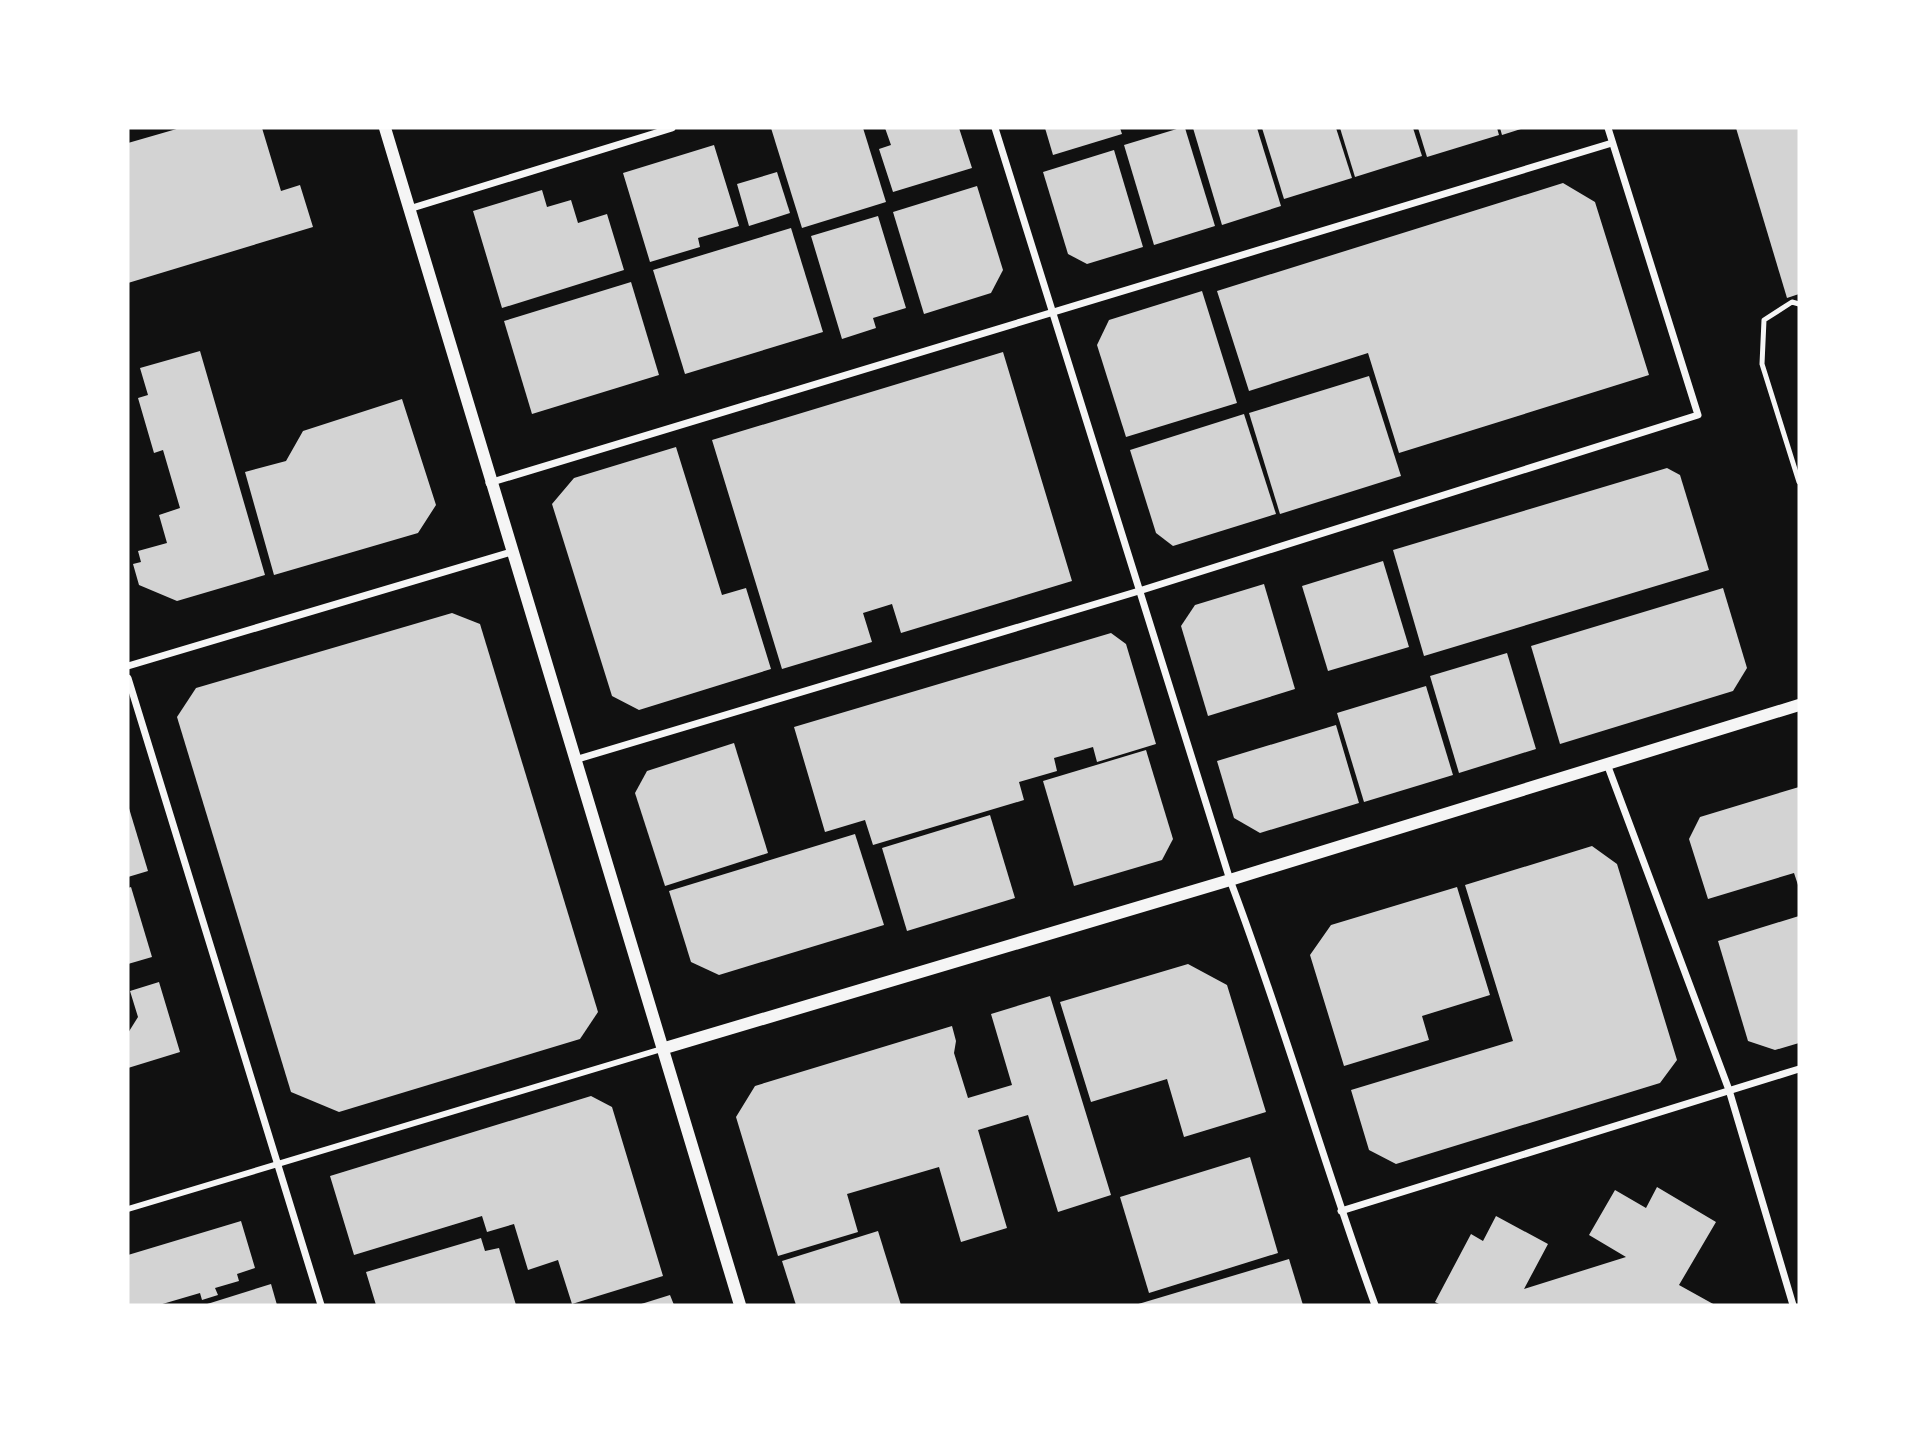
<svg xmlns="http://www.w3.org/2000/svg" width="1927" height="1433" font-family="'Source Sans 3',sans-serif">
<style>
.building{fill:#d3d3d3}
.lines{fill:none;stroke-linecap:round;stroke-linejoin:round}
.service{stroke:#f5f5f5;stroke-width:5}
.pedestrian{stroke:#f5f5f5;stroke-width:6}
.minor{stroke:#f5f5f5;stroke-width:7}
.tertiary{stroke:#f5f5f5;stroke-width:12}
</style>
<rect width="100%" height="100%" fill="#111"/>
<g class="building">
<path d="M180,128H262L281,191L300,185L313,227L128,283V143Z"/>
<path d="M771,128H863L886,202L802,228Z"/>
<path d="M885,128H959L972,168L893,192L879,149L891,145Z"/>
<path d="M1045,128H1120L1122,134L1053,155Z"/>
<path d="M1180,128H1185L1215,226L1154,245L1124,145Z"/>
<path d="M1193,128H1257L1281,206L1222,225Z"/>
<path d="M1262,128H1336L1352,178L1284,199Z"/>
<path d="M1340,128H1413L1422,156L1355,177Z"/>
<path d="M1418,128H1497L1499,135L1427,157Z"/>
<path d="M1500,128H1524L1502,135Z"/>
<path d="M1736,128H1799V294L1787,298Z"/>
<path d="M714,145L739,226L698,238L700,247L650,262L623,173Z"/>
<path d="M1114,150L1143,247L1087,264L1068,254L1043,172Z"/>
<path d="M777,172L790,213L749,226L737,184Z"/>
<path d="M1563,183L1595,202L1649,375L1399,453L1368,353L1249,391L1217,291Z"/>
<path d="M977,186L1003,270L991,293L924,314L893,212Z"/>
<path d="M542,190L547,207L571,200L578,223L607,214L624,270L502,308L473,211Z"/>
<path d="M878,216L906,308L873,318L876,328L842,339L811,236Z"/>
<path d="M791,228L823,332L685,374L653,270Z"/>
<path d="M631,282L659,375L532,414L504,321Z"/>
<path d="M1202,291L1237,403L1126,437L1097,345L1109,320Z"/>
<path d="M200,351L265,575L177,601L139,585L133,564L141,562L138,551L167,543L159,515L180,508L163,450L154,453L138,398L148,395L140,368Z"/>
<path d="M1003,352L1072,581L901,633L892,604L863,613L872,642L782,669L712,440Z"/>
<path d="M1369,376L1401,476L1280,514L1249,413Z"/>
<path d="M402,399L436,505L418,533L274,575L245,472L286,461L303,431Z"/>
<path d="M1244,414L1276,514L1173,546L1156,533L1130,450Z"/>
<path d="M676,447L722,595L746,588L771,669L639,710L612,696L552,504L574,478Z"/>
<path d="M1667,468L1680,475L1709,570L1424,656L1393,550Z"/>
<path d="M1383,561L1409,647L1328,671L1302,586Z"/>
<path d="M1264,584L1295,689L1208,716L1181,626L1195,605Z"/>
<path d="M1723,588L1747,668L1733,691L1560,744L1531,646Z"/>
<path d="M452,613L480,624L598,1012L580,1039L339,1112L291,1092L177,717L196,688Z"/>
<path d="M1111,633L1126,644L1156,744L1097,762L1093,747L1054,758L1057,771L1019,782L1024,800L873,845L865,820L825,832L794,727Z"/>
<path d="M1507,653L1536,749L1459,773L1430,676Z"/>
<path d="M1426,686L1453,775L1364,802L1337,713Z"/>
<path d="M1336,725L1359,803L1260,833L1234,818L1217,761Z"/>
<path d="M734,743L768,853L665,886L635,793L647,771Z"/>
<path d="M1146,750L1173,839L1162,860L1074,886L1043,781Z"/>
<path d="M1799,787V888L1794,873L1708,899L1689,839L1700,817Z"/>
<path d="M128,805L148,871L128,877Z"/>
<path d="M990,815L1015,898L907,931L882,848Z"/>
<path d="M855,834L884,925L719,975L691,962L669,891Z"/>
<path d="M1592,846L1617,864L1677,1060L1660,1083L1396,1164L1369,1150L1351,1090L1513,1041L1465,885Z"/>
<path d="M131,887L152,957L128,964V888Z"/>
<path d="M1457,887L1490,995L1422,1016L1429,1040L1344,1066L1310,955L1331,925Z"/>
<path d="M1799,916V1043L1775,1050L1748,1041L1718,941Z"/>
<path d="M1188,964L1227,985L1266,1112L1184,1137L1167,1079L1091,1102L1060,1002Z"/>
<path d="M159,982L180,1052L128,1068V1033L138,1017L130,991Z"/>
<path d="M1050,996L1111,1195L1058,1212L1028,1115L978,1130L1007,1228L961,1242L939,1167L847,1194L858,1232L778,1256L736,1117L755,1086L952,1026L956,1041L954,1053L968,1098L1012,1085L991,1014Z"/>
<path d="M591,1096L612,1107L663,1276L572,1304L558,1260L528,1270L514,1224L487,1232L482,1216L354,1255L330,1176Z"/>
<path d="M1250,1157L1278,1253L1149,1293L1120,1197Z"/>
<path d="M1657,1187L1716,1222L1679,1285L1715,1305H1441L1435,1302L1471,1234L1483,1241L1496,1216L1548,1244L1524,1289L1626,1257L1589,1235L1615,1190L1646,1208Z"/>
<path d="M241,1221L255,1268L237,1274L239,1281L215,1288L218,1295L202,1300L200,1293L159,1305H128V1255Z"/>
<path d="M878,1231L901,1305H796L782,1261Z"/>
<path d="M481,1238L485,1251L499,1248L516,1305H376L366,1272Z"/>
<path d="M1289,1259L1303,1305H1135Z"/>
<path d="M271,1284L277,1305H204Z"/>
<path d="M670,1295L674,1305H638Z"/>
</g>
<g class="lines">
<path class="service" d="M1799,304L1792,302L1764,320L1762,364L1799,482"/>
<path class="pedestrian" d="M128,1209L665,1048"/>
<g class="minor">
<path d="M995,128L1230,880C1283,1020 1324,1165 1375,1305"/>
<path d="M409,209L672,128"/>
<path d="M489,483L1612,143"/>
<path d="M128,666L511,552"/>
<path d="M128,678L321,1305"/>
<path d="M578,759L1139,591L1698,415L1608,128"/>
<path d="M1607,764L1729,1090L1793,1305"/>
<path d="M1341,1211L1799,1069"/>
</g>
<g class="tertiary">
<path d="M385,128C500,521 625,912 740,1305"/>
<path d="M665,1048L1230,880L1799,705"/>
</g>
</g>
<rect width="1927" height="1433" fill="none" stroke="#ffffff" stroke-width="259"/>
</svg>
